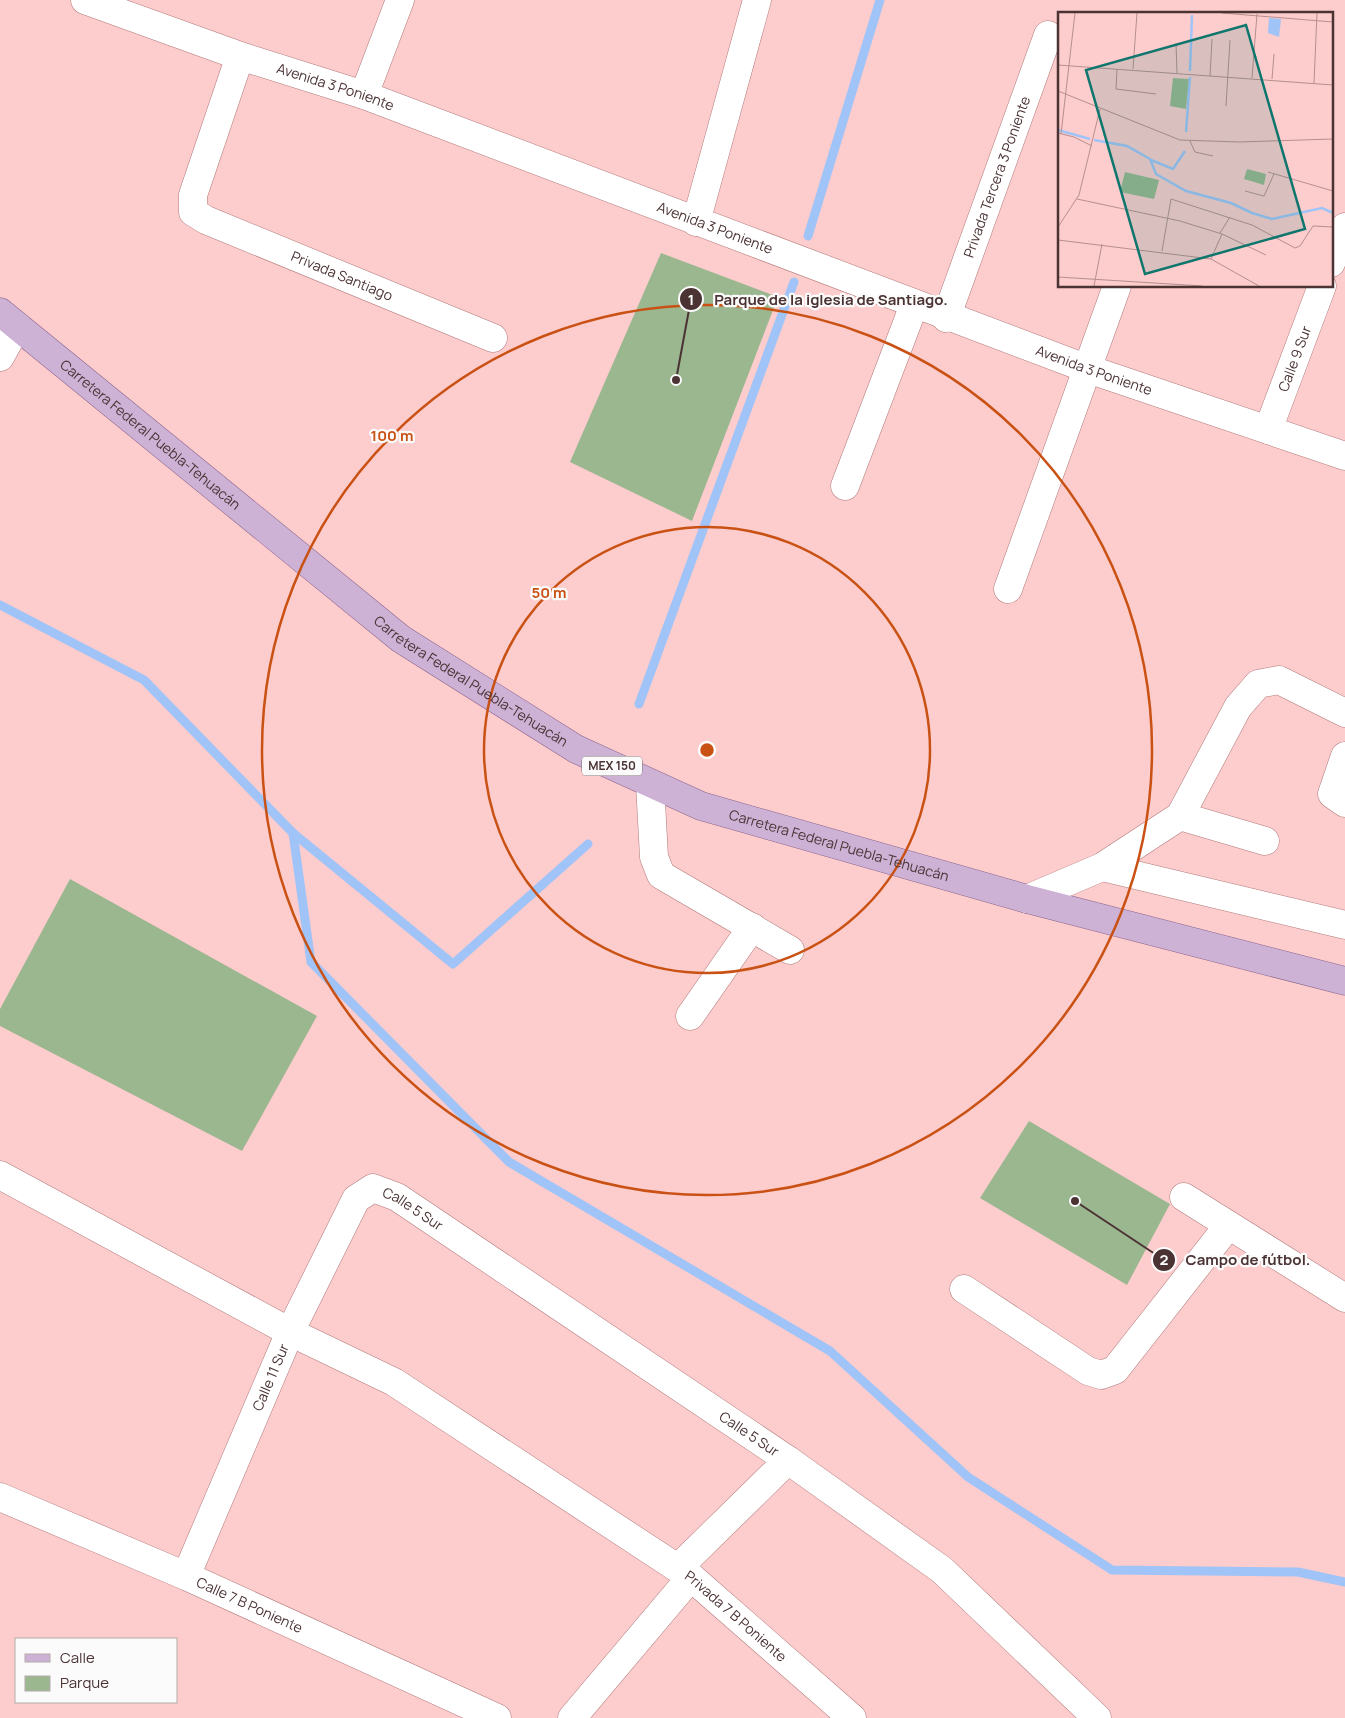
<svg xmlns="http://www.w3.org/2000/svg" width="1345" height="1718" font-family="Manrope,sans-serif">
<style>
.green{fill:#9ab790}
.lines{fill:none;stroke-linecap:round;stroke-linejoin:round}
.stream{stroke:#a0c4f8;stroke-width:9}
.minor-casing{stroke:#b17a7b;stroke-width:29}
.major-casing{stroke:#8a648c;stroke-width:29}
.minor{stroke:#fff;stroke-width:28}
.major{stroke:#cdb2d6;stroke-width:28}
.ring{fill:none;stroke:#c95114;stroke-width:2.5}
.labels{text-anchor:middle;stroke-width:4.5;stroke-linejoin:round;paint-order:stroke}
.shield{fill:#fbfbfb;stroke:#806f70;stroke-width:1}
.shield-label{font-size:12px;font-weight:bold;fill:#4b3334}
.street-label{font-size:14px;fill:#4b3334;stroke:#fbfbfb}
.inset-river{fill:none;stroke:#a0c4f8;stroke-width:2.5}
.inset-road{fill:none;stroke:#b68f8f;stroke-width:1}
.view{fill:#0f766e;fill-opacity:0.15;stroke:#0f766e;stroke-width:2.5}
.inset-edge{fill:none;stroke:#4b3334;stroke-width:2.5}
.centre{fill:#c95114;stroke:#fbfbfb;stroke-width:2.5}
.ring-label{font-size:15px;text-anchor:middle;font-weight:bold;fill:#c95114;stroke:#fbfbfb;stroke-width:4.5;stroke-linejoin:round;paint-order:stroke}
.leader{fill:none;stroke:#4b3334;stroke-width:2}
.callout-dot{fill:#4b3334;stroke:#fbfbfb;stroke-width:2}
.mark-label{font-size:15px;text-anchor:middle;font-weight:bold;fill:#fff}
.callout-label{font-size:15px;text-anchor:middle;font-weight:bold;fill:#4b3334;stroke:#fbfbfb;stroke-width:4.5;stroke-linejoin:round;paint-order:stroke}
</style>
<rect width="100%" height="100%" fill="#fdcccc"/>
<g class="green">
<path d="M661,253L778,297L692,521L570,462Z"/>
<path d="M70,879L317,1016L242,1151L0,1026V1009Z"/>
<path d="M1029,1121L1170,1204L1127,1285L980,1198Z"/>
</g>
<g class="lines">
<g class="stream">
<path d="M808,236L880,0"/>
<path d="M0,605L144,680L293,833L311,962L509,1162L830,1351L968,1477L1112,1570L1298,1572L1345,1582"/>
<path d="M639,704L794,282"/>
<path d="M293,833L453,964L588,844"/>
</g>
<defs>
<g id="minor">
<path id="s1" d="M85,0L240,56L364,95L1088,369L1345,456"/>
<path id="s2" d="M240,56L193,195V212L206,220L493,338"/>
<path d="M364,95L400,0"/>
<path d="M696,222L757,0"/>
<path d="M1331,263L1345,227"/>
<path id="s3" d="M946,318L1048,35"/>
<path d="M0,357L17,326"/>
<path id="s4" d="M1268,430L1322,286"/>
<path d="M845,486L914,305"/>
<path d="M1008,589L1117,286"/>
<path d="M1345,756L1332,794L1345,803"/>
<path d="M650,784L654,857L661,875L790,950"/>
<path d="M1180,816L1265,841"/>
<path d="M1102,867L1345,925"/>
<path d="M1027,899L1102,867L1180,816L1238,707L1258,684L1279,680L1345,713"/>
<path d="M690,1016L752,927"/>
<path id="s5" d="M0,1175L290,1332L394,1382L691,1577L852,1718"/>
<path d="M1184,1197L1345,1298"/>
<path d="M964,1289L1088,1371L1101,1375L1115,1370L1228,1226"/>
<path id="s6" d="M0,1497L186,1576L497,1718"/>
<path d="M678,1568L788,1460"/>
<path id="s7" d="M186,1576L290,1332L356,1199L373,1188L397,1197L788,1460L942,1570L1097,1718"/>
<path d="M572,1718L691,1577"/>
</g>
<g id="major">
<path id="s8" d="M0,312L401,639L576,749L701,806L1027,899L1345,981"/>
</g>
</defs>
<use href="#minor" class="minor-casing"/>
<use href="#major" class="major-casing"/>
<use href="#minor" class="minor"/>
<use href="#major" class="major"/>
</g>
<g class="ring">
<circle cx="707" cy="750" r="223"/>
<circle cx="707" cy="750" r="445"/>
</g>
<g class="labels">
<rect class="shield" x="582" y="756.5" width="60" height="19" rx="4"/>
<g class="shield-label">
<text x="612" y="770">MEX 150</text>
</g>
<g class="street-label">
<text dy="5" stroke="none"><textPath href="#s1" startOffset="265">Avenida 3 Poniente</textPath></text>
<text dy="5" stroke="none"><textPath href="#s3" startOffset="150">Privada Tercera 3 Poniente</textPath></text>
<text dy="5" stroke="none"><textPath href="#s1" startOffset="670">Avenida 3 Poniente</textPath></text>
<text dy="5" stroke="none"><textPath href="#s2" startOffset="326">Privada Santiago</textPath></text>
<text dy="5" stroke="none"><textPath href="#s4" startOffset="76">Calle 9 Sur</textPath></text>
<text dy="5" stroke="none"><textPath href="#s1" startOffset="1075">Avenida 3 Poniente</textPath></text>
<text dy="5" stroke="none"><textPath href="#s8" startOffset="194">Carretera Federal Puebla-Tehuacán</textPath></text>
<text dy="5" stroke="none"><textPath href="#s8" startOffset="599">Carretera Federal Puebla-Tehuacán</textPath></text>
<text dy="5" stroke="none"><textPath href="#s8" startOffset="1005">Carretera Federal Puebla-Tehuacán</textPath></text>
<text dy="5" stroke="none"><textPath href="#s7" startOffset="479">Calle 5 Sur</textPath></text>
<text dy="5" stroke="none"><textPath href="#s7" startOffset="216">Calle 11 Sur</textPath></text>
<text dy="5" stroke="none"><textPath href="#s7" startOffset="884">Calle 5 Sur</textPath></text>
<text dy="5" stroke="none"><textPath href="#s6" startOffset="272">Calle 7 B Poniente</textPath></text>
<text dy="5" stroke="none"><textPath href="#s5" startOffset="860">Privada 7 B Poniente</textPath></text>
</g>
</g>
<g transform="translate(1058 12)">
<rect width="275" height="275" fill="#fdcccc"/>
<path d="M115,66L131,67L128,97L112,94ZM189,157L208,162L206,173L186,167ZM67,160L101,168L96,187L62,180Z" fill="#9ab790"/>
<path d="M211,6L223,7L221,25L210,21Z" fill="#a0c4f8"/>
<path class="inset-river" d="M132,59L134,3M0,118L32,127M128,120L132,65M36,128L69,134L92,147L98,162L128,179L173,191L194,201L214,207L264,196L275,201M93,148L115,157L127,139"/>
<path class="inset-road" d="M164,1L275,10M118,31L119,61M0,53L275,73M59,57L58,77L98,82M75,57L79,1M152,64L154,27M194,66L199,2M214,67L216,42M256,71L259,1M0,79L122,128L181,130L275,127M168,94L172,28M0,121L16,125L34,134M3,122L17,1M132,129L137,140L155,144M210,160L275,179M187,179L206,184L216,162M19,187L122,209L164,222L208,243M0,215L21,183L42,97M162,221L172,205M0,228L153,247L201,274M104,239L113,187L194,213L237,236L242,234L255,214L275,215M153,247L164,222M0,265L144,274M36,274L44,232"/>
<path class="view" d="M188,13L247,217L87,262L28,58Z"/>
<rect width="275" height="275" class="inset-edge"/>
</g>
<circle cx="707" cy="750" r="8" class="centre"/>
<g class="ring-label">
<text x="392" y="441">100 m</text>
<text x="549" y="598">50 m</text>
</g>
<path class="leader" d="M676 380L691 299M1075 1201L1164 1260"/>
<g class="callout-dot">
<circle cx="676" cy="380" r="5"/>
<circle cx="1075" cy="1201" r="5"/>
<circle cx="691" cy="299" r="12"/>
<circle cx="1164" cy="1260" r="12"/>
</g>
<g class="mark-label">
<text x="691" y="305">1</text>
<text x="1164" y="1265">2</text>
</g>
<g class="callout-label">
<text x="831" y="305">Parque de la iglesia de Santiago.</text>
<text x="1248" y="1265">Campo de fútbol.</text>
</g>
<rect x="15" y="1638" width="162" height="65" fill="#fbfbfb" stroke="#b5abab"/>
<rect x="25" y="1654" width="25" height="8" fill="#cdb2d6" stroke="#b5abab"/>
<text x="60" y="1663" font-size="15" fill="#4b3334">Calle</text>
<rect x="25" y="1676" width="25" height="15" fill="#9ab790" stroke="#b5abab"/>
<text x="60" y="1688" font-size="15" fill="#4b3334">Parque</text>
</svg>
